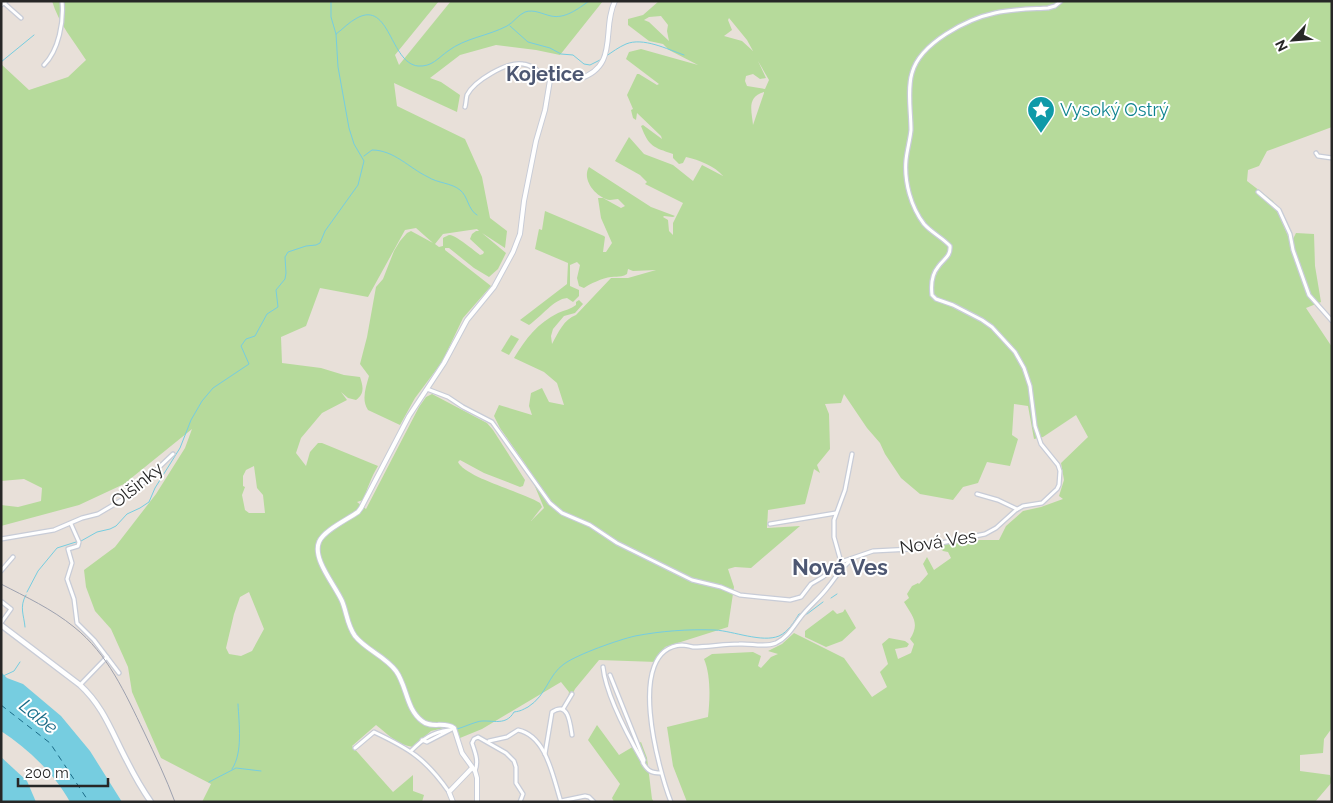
<svg xmlns="http://www.w3.org/2000/svg" width="1333" height="803" font-family="Raleway,sans-serif">
<style>
.green{fill:#b6da9b;fill-rule:evenodd}
.water{fill:#76cde0}
.lines{fill:none;stroke-linecap:round;stroke-linejoin:round}
.stream{stroke:#76cde0;stroke-width:1}
.ferry{stroke:#1a6b87;stroke-width:1;stroke-dasharray:6 5;stroke-linecap:butt}
.minor-casing{stroke:#c8ccd7;stroke-width:5.5}
.tertiary-casing{stroke:#c8ccd7;stroke-width:6}
.secondary-casing{stroke:#c8ccd7;stroke-width:7}
.minor{stroke:#fff;stroke-width:3}
.tertiary{stroke:#fff;stroke-width:4}
.secondary{stroke:#fff;stroke-width:4.5}
.rail{stroke:#9da1af;stroke-width:1}
.labels{text-anchor:middle;stroke-width:4;stroke-linejoin:round;paint-order:stroke}
.culture-label{font-size:18px;fill:#0d838f;stroke:#fff;text-anchor:start}
.street-label{font-size:18px;fill:#272727;stroke:#fff}
.water-label{font-size:19px;font-style:italic;fill:#1a6b87;stroke:#fff}
.quarter-label{font-size:20px;font-weight:bold;fill:#4d5772;stroke:#fff}
.district-label{font-size:22px;font-weight:bold;fill:#4d5772;stroke:#fff}
</style>
<rect width="100%" height="100%" fill="#e8e0d9"/>
<g class="green">
<path d="M52,1H439L395,55L399,65L451,1H603L560,55L536,50L496,45L460,55L430,78L441,82L460,95L457,112L394,83L397,106L465,139L482,177L490,218L507,231L505,248L482,233L506,253L498,269L489,277L474,268L449,248H445V250L491,286L463,318L442,362L415,398L400,425L368,410C361,400 366,387 369,376L360,364L367,337L376,287L383,279L394,251L400,241L407,233L411,231L433,243L416,228L405,230L368,297L320,288L306,326L281,337L282,363L321,368L344,375L360,377C363,386 365,394 356,400L348,398L341,392L347,400L322,413L301,438L296,453L306,466L310,452L318,443H322L378,466C371,477 368,488 363,500L357,502L366,509L419,407L426,397L432,394L487,423L493,430L525,480L523,486L520,487L484,473L460,460L458,462C466,478 523,492 540,503L542,507L531,521L544,508L526,465L500,428L494,416L499,405L532,415L529,406L531,393L542,388L549,402L564,405L557,383L544,372L514,358C526,338 538,323 558,313C565,310 571,309 576,305V302L579,300L583,304L575,313L564,316L553,329L551,336L552,344C558,333 564,319 576,315L611,278H628L656,270L633,271L628,269L627,274C621,278 617,276 611,277C603,278 589,284 584,288L579,286L577,278L580,265L577,262L570,265V286L579,290V296L573,302L567,298C554,299 541,317 529,325L520,320L567,284L568,263L535,249L539,229L542,230L545,211L604,236L605,237L603,252H606L612,243L601,218L598,198H603L621,208L625,206L618,199C615,199 613,200 610,200C597,198 581,180 589,167L651,207L675,216L673,217L664,216L663,217L668,220L669,231L673,235V223L683,203L645,184L647,182L640,175L615,161L629,137L644,154L673,165L693,181L702,165L723,176C715,166 699,160 686,157L683,163L679,164L673,158V154C653,147 649,147 641,126L643,125L662,139L661,136L637,113L636,120L633,118L631,110L633,109L627,95L637,74H639L657,85L659,84L626,59L629,52L641,49L698,65L669,50L663,44L649,41L628,25V19L643,15L659,1H1332V127L1267,151L1259,166L1248,170L1247,181L1273,201L1291,243L1296,233L1314,234L1315,266L1321,302L1306,308L1332,347V728L1324,739L1323,753L1300,755V771L1330,775L1332,782L1315,802H687L673,766L667,727L708,717C710,699 711,676 704,659L712,654L753,652L761,656L758,666L761,668L771,657L778,654L768,651L782,644L794,633L844,658L872,697L887,687L880,672L888,664L882,644L889,638L905,641L909,644L907,647L895,649L898,659L911,653L914,644L910,639C920,623 913,617 904,602L909,598L907,594L912,586L918,583L919,584L928,574L923,564L927,557L934,570L951,558L948,552L943,551L939,547L940,543L967,538L969,540H999L1006,526L1023,511L1041,507L1063,499L1059,496L1064,480L1061,463L1088,437L1076,415L1043,437L1034,439L1028,406L1014,404L1012,435L1018,439L1010,466L987,462L978,483L963,487L953,500L920,494L901,478L885,454L880,443L867,428L844,394L841,403L825,404L829,414L830,449L817,465L820,473L814,469L805,504L768,510L767,528L800,526L751,568L735,567L728,569L734,587L728,627L665,647L657,662L599,660L575,689L567,705L569,692L561,682L482,729L460,738L458,732L453,726L431,731L413,747C397,745 388,734 376,725L352,746L393,792L413,775V791L424,795L422,802H202L211,784L161,758L132,692L128,667L111,629L95,611L86,587L84,570L115,547L156,494L185,448L192,429L124,484L79,505L1,526V505L18,507L41,501L42,488L24,479L1,481V64L29,90L68,77L86,60C73,40 59,24 52,1ZM661,16L668,25L667,31L669,41L649,22L644,20L649,17ZM729,18L747,40L753,51L742,41L724,36L732,30L728,20ZM758,61L769,80L765,89L747,86L745,81L746,76L753,74L760,79L766,78ZM764,92V93L753,125C752,112 746,97 764,92ZM477,229L479,231H476L472,234L470,239L484,252L483,254L480,255C475,251 455,235 450,235C448,235 445,237 443,238V246L439,247L435,244L443,234ZM254,466L257,488L263,495L265,513H249L245,510L242,495L245,487L243,486V476L246,470ZM249,592L264,629L252,651L241,656L229,654L226,648L234,614L240,597Z"/>
<path d="M511,335L519,339L509,355L501,351Z"/>
<path d="M845,609L856,628L842,641L826,647L805,637V631L833,610L837,614L843,612Z"/>
<path d="M597,725L619,755L641,742L647,758L652,799L654,802H614L612,798L620,784L588,740Z"/>
</g>
<g class="water">
<path d="M1,672L7,678L23,684L61,716L90,751L122,802H70C54,773 28,749 1,731Z"/>
<path d="M1,757L27,781L36,802H1Z"/>
</g>
<g class="lines">
<g class="stream">
<path d="M331,1V17L336,34"/>
<path d="M510,26L528,42L550,48L561,54L573,55L584,64L590,65L602,59"/>
<path d="M605,57C612,52 619,47 626,44C643,37 667,49 684,55"/>
<path d="M1,62L34,35"/>
<path d="M364,156L372,150C394,150 409,168 428,177C437,183 452,183 460,190C468,196 468,210 477,215"/>
<path d="M81,541L97,532L110,529L116,526L127,514L140,508L149,502L155,488L180,448L191,420L202,401L213,388L249,364L241,346L246,339L255,336L267,314L278,307L276,290L285,279L286,273L285,257L288,252L306,246L316,245L320,243L325,231L358,185L364,161L354,144L349,128L338,67L336,34C343,29 349,22 357,18C390,0 390,63 418,66C432,67 438,58 448,51C465,38 488,36 507,26C514,22 518,15 525,12C534,9 542,14 551,16C565,19 578,9 589,1"/>
<path d="M27,592L38,571L57,548L76,542"/>
<path d="M831,598L837,594"/>
<path d="M25,627C24,615 19,607 26,595"/>
<path d="M1,677L14,671L20,662"/>
<path d="M457,729C464,727 470,724 477,722C489,718 505,728 514,712C521,711 522,710 528,707C547,695 548,675 564,664C578,654 618,640 635,636C661,631 688,629 715,630C733,631 762,643 779,636C788,632 794,622 799,614H807L823,602"/>
<path d="M232,769C243,753 239,724 238,704"/>
<path d="M209,782L236,768L261,771"/>
</g>
<path class="ferry" d="M1,705L50,743L89,802"/>
<defs>
<g id="minor">
<path d="M4,3L21,18"/>
<path d="M1,5L6,1"/>
<path d="M44,65C59,50 64,21 62,1"/>
<path d="M465,107C466,104 466,99 467,95C474,81 507,61 523,64C533,65 542,74 550,80"/>
<path d="M1316,153L1318,156L1332,158"/>
<path d="M1258,192L1279,210L1290,234L1293,250L1309,295L1332,321"/>
<path d="M427,389L448,397L463,407L492,422L550,503L562,513L590,525L617,543L692,580L721,587L740,595L790,600L801,597L811,584L823,577L841,562L873,551L912,549L985,534L996,528L1016,510L1023,506L1042,503L1057,489L1059,485L1060,471L1058,465L1041,444L1035,426L1030,386L1024,368L1015,352L992,327L982,320L953,305L936,299L932,295C931,286 932,274 938,267C943,259 951,257 950,246C943,238 932,233 924,224C911,207 904,182 906,160C907,150 910,140 911,130C911,112 907,90 912,73C920,43 967,19 995,13C1012,9 1031,9 1048,8L1055,6L1061,1"/>
<path d="M977,494L998,500L1017,509"/>
<path d="M71,524L79,542L78,546L68,549L72,563L67,579L74,599L77,623L94,640L119,673"/>
<path d="M770,524L836,513"/>
<path d="M1,539L54,530L82,518L98,514L130,495L173,454"/>
<path d="M841,562L834,537V520L845,490L852,454"/>
<path d="M1,571L13,557"/>
<path d="M1,623L11,609L2,602"/>
<path d="M603,667C606,696 628,736 643,762"/>
<path d="M610,675L644,760L643,763C648,771 651,773 661,773"/>
<path d="M80,685L107,657"/>
<path d="M563,709L572,694"/>
<path d="M422,740L427,742L454,728"/>
<path d="M489,741L507,737L518,730C547,736 553,778 561,802"/>
<path d="M355,748L374,732C410,749 426,759 449,792"/>
<path d="M411,751C423,739 432,732 449,730"/>
<path d="M545,754L552,712C568,701 570,722 572,735"/>
<path d="M475,771C479,761 475,752 472,743L474,739L478,737L506,753L514,761L516,767V783L523,794L520,802"/>
<path d="M561,801L585,796L589,797L594,802"/>
<path d="M671,802C659,771 624,648 682,645C685,645 689,646 693,647C708,647 724,644 739,644C751,643 764,648 776,643C787,638 793,627 800,618C808,607 820,598 828,587C836,577 840,569 850,561"/>
</g>
<g id="tertiary">
<path d="M453,802L449,792L472,768"/>
<path d="M477,802V778L475,771L462,753L454,728C445,721 431,729 422,721C406,709 407,686 396,671C385,656 366,650 355,636C347,625 347,613 342,601C335,585 312,559 319,542C323,531 348,519 358,512L361,508L409,416L444,363L467,320L494,287L513,252L520,234L524,201L536,141L545,110L550,80L558,74L579,79C620,66 601,29 615,1"/>
</g>
<path id="secondary" d="M1,625L80,685C104,707 112,733 127,761C134,775 142,789 151,802"/>
</defs>
<use href="#minor" class="minor-casing"/>
<use href="#tertiary" class="tertiary-casing"/>
<use href="#secondary" class="secondary-casing"/>
<use href="#minor" class="minor"/>
<use href="#tertiary" class="tertiary"/>
<use href="#secondary" class="secondary"/>
<path class="rail" d="M1,584C26,597 52,609 74,627C108,654 125,693 144,732C155,755 166,778 175,802"/>
</g>
<defs>
<symbol id="sight-pin" viewBox="-11 -11 22 30"><path d="M0 17L-7.5 6A9.5 9.5 0 1 1 7.5 6Z" fill="#0f9aa8" stroke="#fff"/><path d="M0-6L1.8-2.2L6-1.7L2.9 1.2L3.7 5.4L0 3.3L-3.7 5.4L-2.9 1.2L-6-1.7L-1.8-2.2Z" fill="#fff"/></symbol>
</defs>
<g fill-rule="evenodd">
<use href="#sight-pin" x="1025" y="94" width="32" height="43"/>
</g>
<g class="labels">
<g class="culture-label">
<text x="1060" y="116">Vysoký Ostrý</text>
</g>
<g class="street-label">
<text transform="translate(137 485) rotate(-39)" y="6">Olšinky</text>
<text transform="translate(938 542) rotate(-9)" y="6">Nová Ves</text>
</g>
<g class="water-label">
<text transform="translate(39 716) rotate(39)" y="7">Labe</text>
</g>
<g class="quarter-label">
<text x="545" y="81">Kojetice</text>
</g>
<g class="district-label">
<text x="840" y="575">Nová Ves</text>
</g>
</g>
<rect width="1333" height="803" fill="none" stroke="#272727" stroke-width="5"/>
<g transform="translate(1293 40) rotate(244)" stroke="#ffffff" stroke-width="4" paint-order="stroke">
<path d="M0-4L9 19L0 12L-9 19Z" fill="#272727"/>
<text y="-8" font-size="14" font-weight="bold" text-anchor="middle" fill="#272727">N</text>
</g>
<path d="M18 778v8h90v-8" fill="none" stroke="#272727" stroke-width="2.5"/>
<text x="25" y="778" font-size="15" fill="#272727" stroke="#ffffff" stroke-width="4" paint-order="stroke">200 m</text>
</svg>
